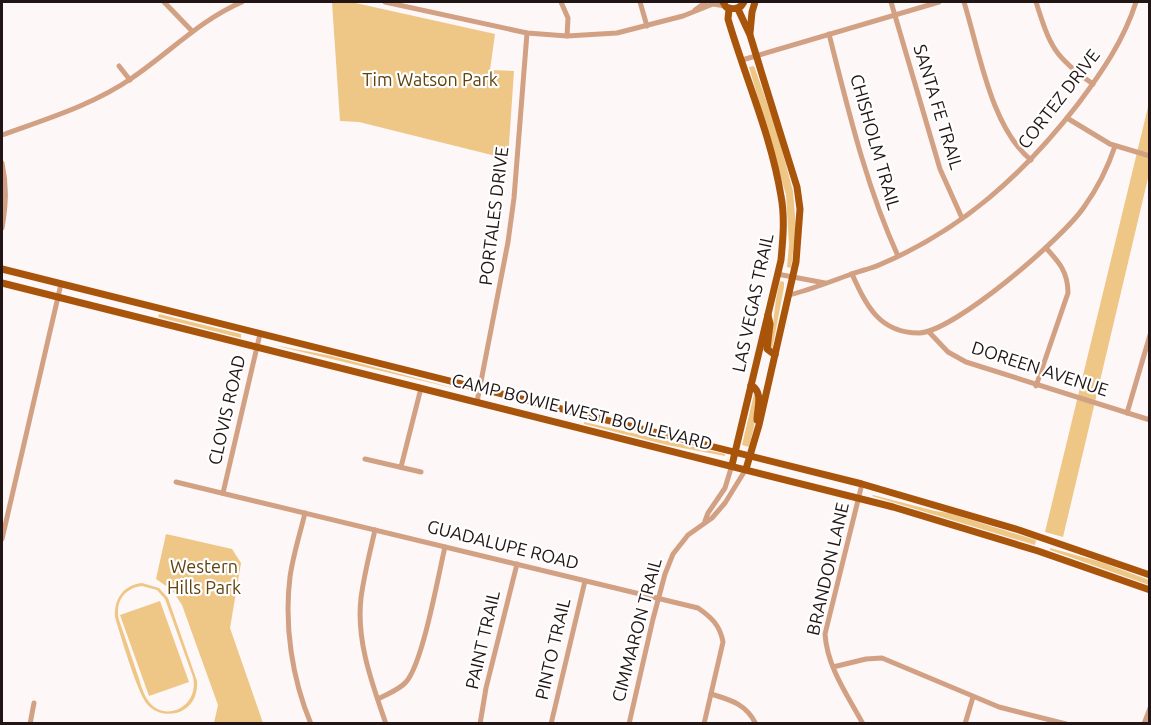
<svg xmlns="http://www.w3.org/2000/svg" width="1151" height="725" font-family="Ubuntu,sans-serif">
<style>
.green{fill:#eec685;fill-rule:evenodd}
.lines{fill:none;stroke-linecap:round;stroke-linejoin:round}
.minor{stroke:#d2a184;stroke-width:5}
.major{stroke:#a9540b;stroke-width:7}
.labels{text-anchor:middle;stroke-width:4.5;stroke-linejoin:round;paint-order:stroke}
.park-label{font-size:18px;fill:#5f430e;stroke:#fff}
.street-label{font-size:18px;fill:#211615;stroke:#fff}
</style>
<rect width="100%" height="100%" fill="#fef7f7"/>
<g class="green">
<path d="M332,2H351L495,34L490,70L514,71L508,159L359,122L340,121Z"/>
<path d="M754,66L776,128L793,191L796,228L791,268L787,267L789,245L786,195L749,67Z"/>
<path d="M1149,103V174L1063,537L1045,532Z"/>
<path d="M780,281L784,282V287L772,350L770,348L776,299Z"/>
<path d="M159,314L241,334V338L158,317Z"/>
<path d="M273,345L332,356L465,391Z"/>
<path d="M754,394L757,396L754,427L749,447L742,445Z"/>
<path d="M584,422L725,454V456L667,445L584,424Z"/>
<path d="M873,495L935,511L949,513L1036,540L1035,545L872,496Z"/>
<path d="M166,534L232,549L241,563L230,628L263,723H214L218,705L182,605L172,590L156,579Z"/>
<path d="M1050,548L1101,562L1149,580V585L1050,550Z"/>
<path d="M142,583L159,588L168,598L197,681C198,692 194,703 185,709C173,717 156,715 147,704C137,692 120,634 115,617C114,598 124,585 142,583ZM142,586L157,590L165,599L193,677C200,707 163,725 147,699C142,691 140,681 137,673C131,655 125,637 119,620C115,602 124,588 142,586Z"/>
<path d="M160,601L189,682L149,696L120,615Z"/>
</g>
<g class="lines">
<g class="minor">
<path d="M164,2L192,31"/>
<path d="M385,2L527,33L567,36L617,33L683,16L713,4L725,6"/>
<path d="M561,2L568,18L567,36"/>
<path d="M640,2L647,26"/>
<path d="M891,2L940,169L962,218"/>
<path d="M964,2C979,50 991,128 1031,160"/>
<path d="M1036,2C1050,46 1054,57 1093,84"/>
<path d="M695,10L706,2"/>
<path d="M829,34C848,109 866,186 898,256"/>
<path d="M742,60L939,2"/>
<path d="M119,66L130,80"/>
<path d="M1067,118L1110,144L1150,156"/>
<path d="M2,135C46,119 93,105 132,78C169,53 200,20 242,2"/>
<path d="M2,163C7,186 6,205 2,228"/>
<path d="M777,274L825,283"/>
<path d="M852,274C866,305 879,333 919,333C954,332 1063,238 1084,207C1097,189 1108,167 1115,146"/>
<path d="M789,295C810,290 829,282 849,275C859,271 870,269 879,265C962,230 1024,174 1078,104C1102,72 1124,40 1136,2"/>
<path d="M929,332L948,352L966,362L1150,420"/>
<path d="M1036,386L1068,293C1068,272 1059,262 1046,248"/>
<path d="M477,402L508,242L514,198L527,33"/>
<path d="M1127,413L1150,335"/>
<path d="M365,459L421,472"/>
<path d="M401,467L421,388"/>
<path d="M176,482L698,608C711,617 720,625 723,642L704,724"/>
<path d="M862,484L825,634C827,667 848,696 863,724"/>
<path d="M223,493L260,334"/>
<path d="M305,513C300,534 293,555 290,577C284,625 292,679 311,724"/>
<path d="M705,521L708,513L725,488L732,465"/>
<path d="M375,530C370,552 364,575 361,598C356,641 372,683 386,724"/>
<path d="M2,539L61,284"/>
<path d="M833,667L866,659L882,658L999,707L1066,724"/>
<path d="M711,694C731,700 746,704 756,724"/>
<path d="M378,699C387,694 399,690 406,682C423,663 438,576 445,547"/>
<path d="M30,724L34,703"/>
<path d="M480,724L486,688L517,564"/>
<path d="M551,724L585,581"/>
<path d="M629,724L653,619L665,574L673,554L688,535L712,518L725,503L746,469"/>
<path d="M965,724L973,697"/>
<path d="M1144,724L1150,708"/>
</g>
<g class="major">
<path d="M723,2L726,7C733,10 740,9 744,2"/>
<path d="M741,6L738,9L750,35L761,71L797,187L800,209L796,262L759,425L746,469"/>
<path d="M729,9L728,19C745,77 771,135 781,196C785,217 783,239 781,260L732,465"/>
<path d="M750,33L752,12L755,2"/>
<path d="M2,269L862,484L1019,530L1150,575"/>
<path d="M2,283L893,507L1038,551L1150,590"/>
<path d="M768,315L770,324L767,349L775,355"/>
<path d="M751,385C764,393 757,407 757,420"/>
</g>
</g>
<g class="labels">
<g class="park-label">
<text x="430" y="86">Tim Watson Park</text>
<text x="204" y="573">Western<tspan x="204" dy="21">Hills Park</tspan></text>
</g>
<g class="street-label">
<text transform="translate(1059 99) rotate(-52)" y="6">CORTEZ DRIVE</text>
<text transform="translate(938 107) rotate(73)" y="6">SANTA FE TRAIL</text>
<text transform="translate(875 142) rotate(74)" y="6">CHISHOLM TRAIL</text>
<text transform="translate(494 216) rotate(-83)" y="6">PORTALES DRIVE</text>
<text transform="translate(753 303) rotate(-78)" y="6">LAS VEGAS TRAIL</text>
<text transform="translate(1040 369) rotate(18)" y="6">DOREEN AVENUE</text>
<text transform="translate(227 410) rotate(-77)" y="6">CLOVIS ROAD</text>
<text transform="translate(582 412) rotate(14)" y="6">CAMP BOWIE WEST BOULEVARD</text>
<text transform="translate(503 545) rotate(14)" y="6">GUADALUPE ROAD</text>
<text transform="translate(828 569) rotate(-77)" y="6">BRANDON LANE</text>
<text transform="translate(637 630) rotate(-75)" y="6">CIMMARON TRAIL</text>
<text transform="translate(483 640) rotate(-77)" y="6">PAINT TRAIL</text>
<text transform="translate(553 649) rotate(-77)" y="6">PINTO TRAIL</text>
</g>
</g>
<rect width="1151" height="725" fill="none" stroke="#211615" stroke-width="6"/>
</svg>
